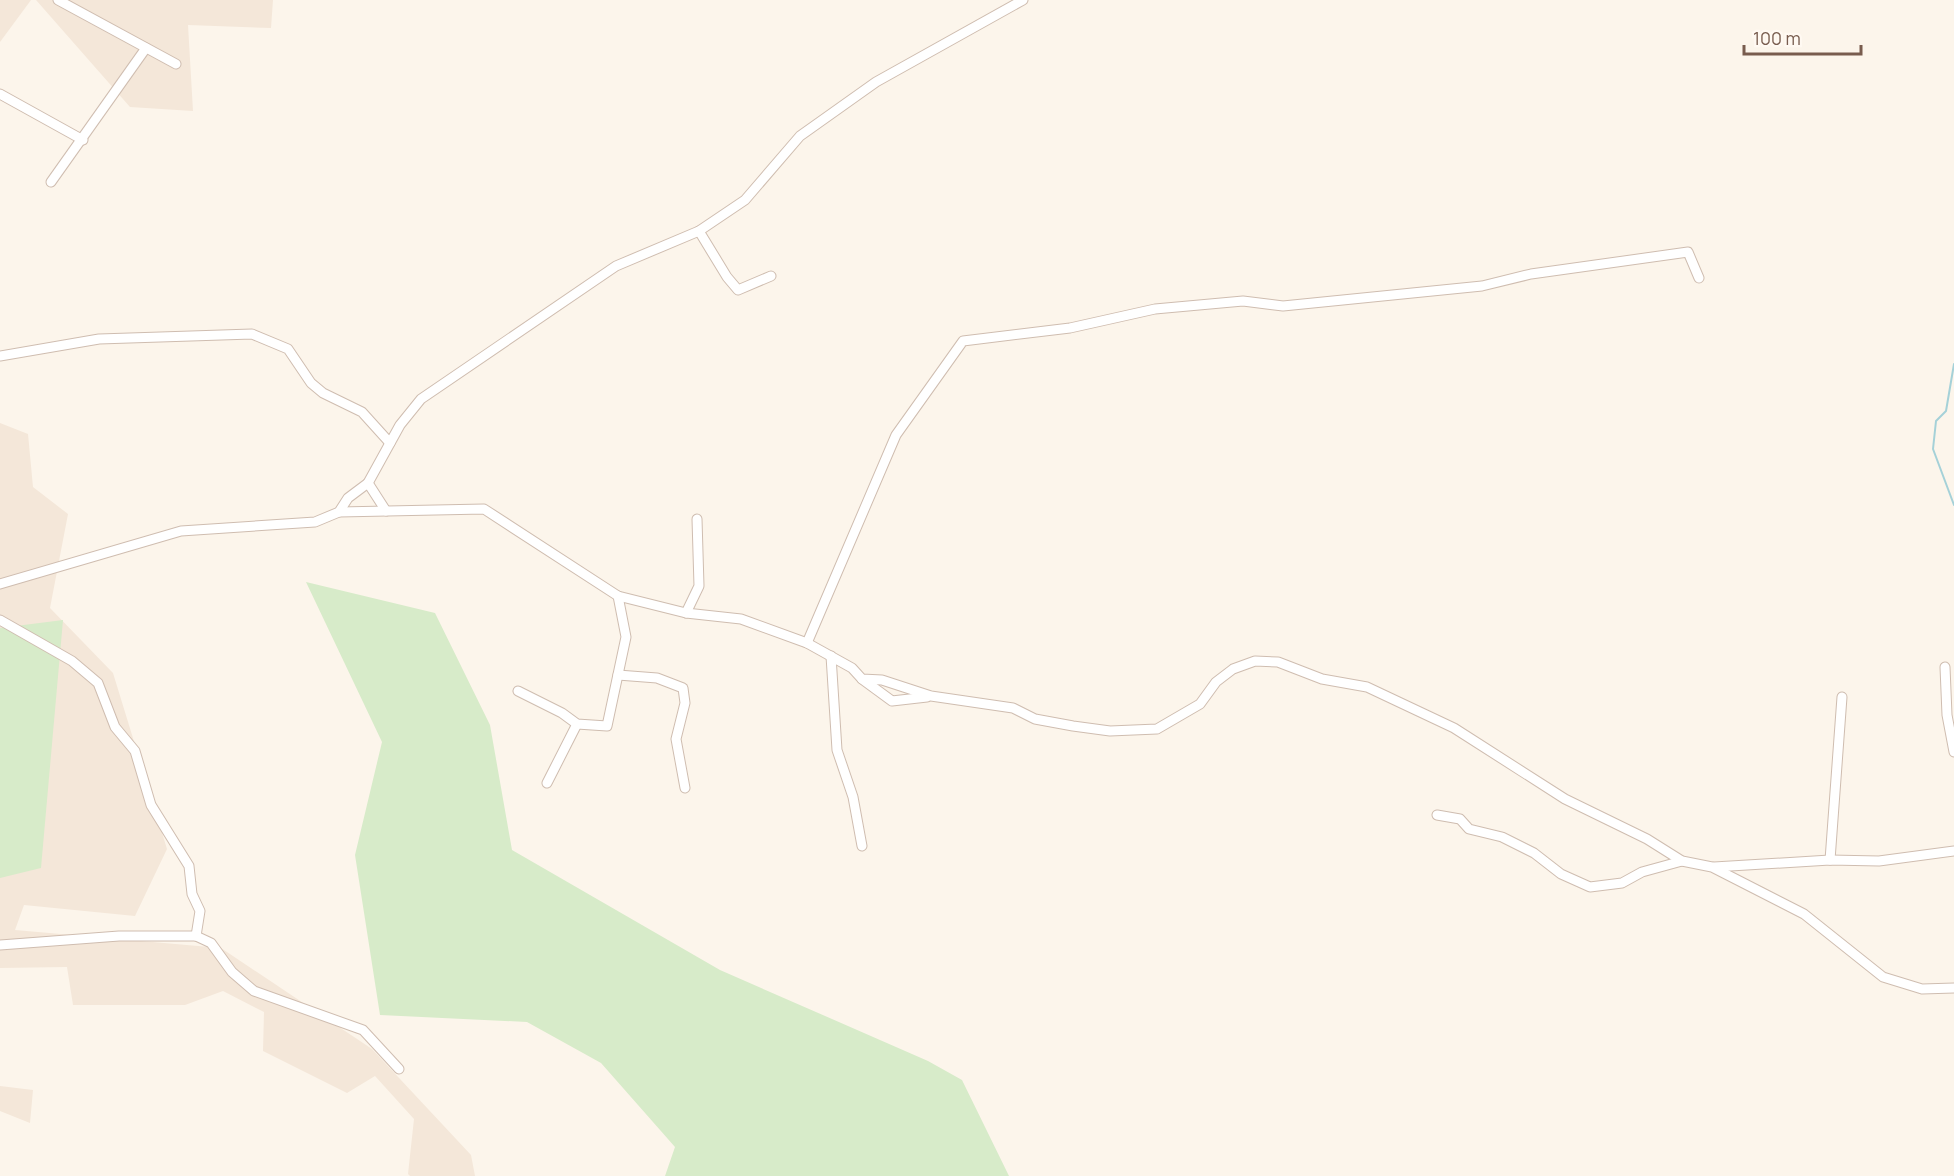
<svg xmlns="http://www.w3.org/2000/svg" width="1954" height="1176" font-family="Manrope,sans-serif">
<style>
.residential{fill:#f4e7d9}
.green{fill:#d7ebc9}
.lines{fill:none;stroke-linecap:round;stroke-linejoin:round}
.stream{stroke:#a5d1d8;stroke-width:2}
.street-casing{stroke:#cfbdb0;stroke-width:11}
.street{stroke:#fff;stroke-width:9}
</style>
<rect width="100%" height="100%" fill="#fcf5eb"/>
<g class="residential">
<path d="M0,0H31L0,42Z"/>
<path d="M36,0H273L271,28L188,25L193,111L130,107Z"/>
<path d="M0,423L28,434L33,487L68,514L50,608L113,673L167,849L135,916L24,905L15,930L221,948L372,1049L471,1155L475,1176H410L408,1174L414,1119L375,1076L347,1093L263,1051L264,1012L223,991L185,1005H73L67,967L0,968Z"/>
<path d="M0,1086L33,1090L30,1123L0,1111Z"/>
</g>
<g class="green">
<path d="M306,582L435,613L490,725L512,850L720,970L928,1061L962,1080L1009,1176H665L675,1147L601,1063L527,1022L380,1015L355,855L382,742Z"/>
<path d="M63,620L41,868L0,878V628Z"/>
</g>
<g class="lines">
<path class="stream" d="M1954,364L1946,411L1936,421L1933,449L1954,505"/>
<defs>
<g id="street">
<path d="M58,0L176,64"/>
<path d="M0,94L83,140"/>
<path d="M51,182L146,48"/>
<path d="M699,231L727,277L738,290L771,276"/>
<path d="M0,356L99,339L252,334L288,349L311,383L323,393L362,412L390,443"/>
<path d="M368,483L386,511"/>
<path d="M339,512L484,509L618,596L686,613L741,619L807,643L852,668L862,679L882,680L931,696L1013,708L1035,719L1073,726L1110,731L1157,729L1200,704L1216,682L1233,669L1255,661L1278,662L1322,679L1367,687L1454,728L1565,799L1647,839L1682,861L1712,867L1804,914L1883,977L1922,989L1954,988"/>
<path d="M0,584L181,531L315,522L339,512L348,498L368,483L400,425L421,399L616,266L699,231L745,200L800,136L876,82L1023,0"/>
<path d="M686,613L699,586L697,519"/>
<path d="M0,620L72,661L98,683L115,727L135,751L151,805L189,866L192,894L200,911L196,936"/>
<path d="M807,643L896,435L963,341L1070,328L1155,309L1243,301L1283,306L1482,286L1531,274L1688,252L1699,278"/>
<path d="M831,656L837,750L853,797L862,846"/>
<path d="M1945,667L1947,715L1954,752"/>
<path d="M618,675L657,678L683,688L685,703L676,739L685,788"/>
<path d="M862,679L892,701L927,697"/>
<path d="M518,691L562,713L577,724L607,726L626,637L618,596"/>
<path d="M547,783L577,724"/>
<path d="M1437,815L1460,819L1469,829L1502,837L1534,853L1561,874L1590,887L1622,883L1642,872L1682,861"/>
<path d="M1830,860L1842,697"/>
<path d="M1714,867L1830,860L1879,861L1954,851"/>
<path d="M0,945L119,936H196L211,943L232,972L254,991L363,1030L399,1069"/>
</g>
</defs>
<use href="#street" class="street-casing"/>
<use href="#street" class="street"/>
</g>
<path d="M1744 45v9h117v-9" fill="none" stroke="#785c4e" stroke-width="3"/>
<text x="1753" y="45" font-size="18" fill="#785c4e" stroke="#fff9f2" stroke-width="4.5" paint-order="stroke">100 m</text>
</svg>
